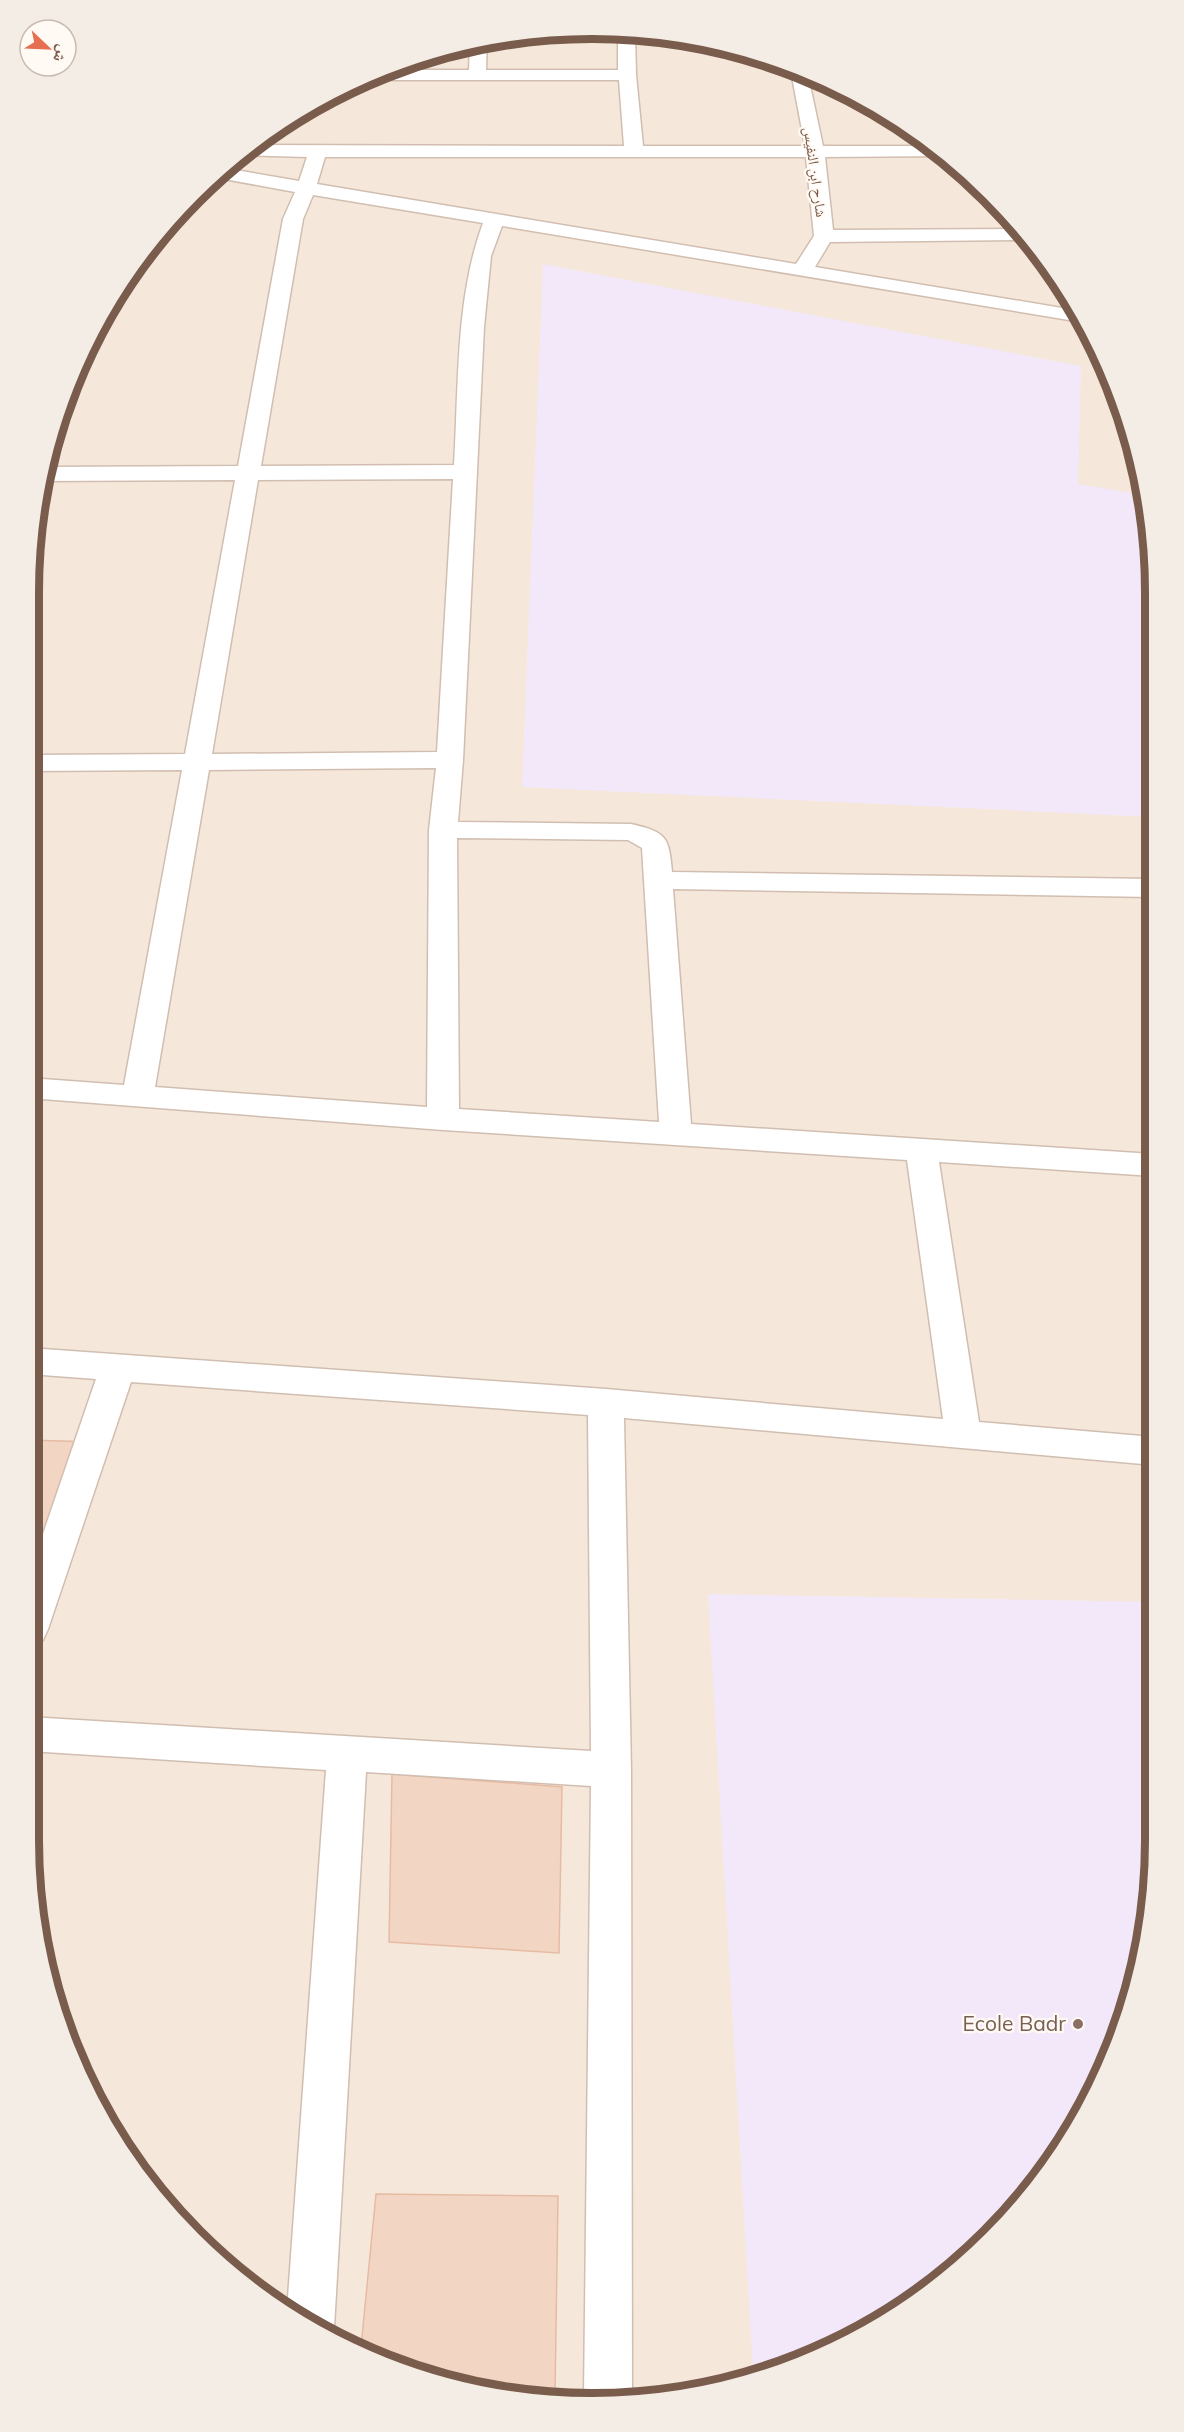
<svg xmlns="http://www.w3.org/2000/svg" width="1184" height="2432" font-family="Mulish,'Noto Naskh Arabic',sans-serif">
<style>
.residential{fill:#f5e8da}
.education{fill:#f3e8fa}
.building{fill:#f3d5c3;stroke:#e6bba3;stroke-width:1.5}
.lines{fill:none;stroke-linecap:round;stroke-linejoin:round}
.street-casing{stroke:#d1beb0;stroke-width:3}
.street{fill:#fff;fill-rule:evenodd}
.education-dot{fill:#8d6e63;stroke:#fffaf3;stroke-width:2}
.labels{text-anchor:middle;stroke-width:4.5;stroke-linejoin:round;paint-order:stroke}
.far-street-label{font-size:15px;fill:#7a5c4d;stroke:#fffaf3}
.near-education-label{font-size:21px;fill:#785e54;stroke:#fffaf3;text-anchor:end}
.rim{fill:none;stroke:#7a5c4d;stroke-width:8}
</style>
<rect width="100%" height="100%" fill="#fdf6ec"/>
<path class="residential" d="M592,29L702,39L808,72L935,145L1039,249L1112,376L1151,518L1155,1840L1145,1950L1112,2056L1015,2212L935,2287L842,2345L666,2399L482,2393L310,2328L220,2263L145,2183L59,2021L29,1840V592L39,482L72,376L124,279L194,193L279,123L377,71L482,39Z"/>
<g class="education">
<path d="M543,264L1081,366L1078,484L1144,495L1151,518L1152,817L522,787Z"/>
<path d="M708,1594L1155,1602V1840L1145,1950L1112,2056L1015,2212L935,2287L842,2345L753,2372Z"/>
</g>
<g class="building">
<path d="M29,1440L93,1442L29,1584Z"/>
<path d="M392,1774L562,1787L559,1953L389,1942Z"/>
<path d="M376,2194L558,2196L555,2395L482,2393L361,2347Z"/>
</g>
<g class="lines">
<defs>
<path id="street" d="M618,31L635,33L636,75L643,146H805L790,66L807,71L823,146H936L947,156L825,157L833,230L1019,229L1030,240L830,242L815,267L1074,310L1081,322L502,226L491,256L484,327L463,760L458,822L631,824C666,832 669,836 672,872L1152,879V897L673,889L691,1124L1153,1154V1176L939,1162L979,1422L1154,1437V1465L624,1418L631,1770L632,2398L584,2396L591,1786L366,1772L334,2328L331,2336L310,2328L287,2311L326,1770L29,1751V1717L591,1751L588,1415L131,1382L48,1629L43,1640L29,1645V1575L96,1379L29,1374V1348L606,1389L943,1419L907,1160L443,1130L29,1098V1078L124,1085L182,770L29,771V755L185,754L235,480L42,481L40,480L44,467L238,466L283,219L295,192L213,177L224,168L299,181L307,157L240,155L252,145L624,146L619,80H371L364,78L382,70H469L470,43L487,39L486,70H618ZM325,157H806L814,236L796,264L317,184ZM313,195L483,223C455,299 459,385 454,465L261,466L303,219ZM453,479L437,752L212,754L258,480ZM436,768L429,830L427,1107L155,1087L209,770ZM457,838L628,840L642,848L659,1122L459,1109Z"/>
</defs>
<use href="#street" class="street-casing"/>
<use href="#street" class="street"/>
</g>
<circle class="education-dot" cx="1078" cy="2024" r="6"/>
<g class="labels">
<g class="far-street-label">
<text transform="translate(815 172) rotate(82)" y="5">شارح ابن النفيس</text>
</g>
<g class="near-education-label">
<text x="1066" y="2031">Ecole Badr</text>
</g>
</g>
<path d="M0 0H1184V2432H0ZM592 39H592A553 553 0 0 1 1145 592V1840A553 553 0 0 1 592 2393H592A553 553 0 0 1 39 1840V592A553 553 0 0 1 592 39Z" fill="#f4ede6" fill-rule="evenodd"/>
<path class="rim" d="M592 39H592A553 553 0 0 1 1145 592V1840A553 553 0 0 1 592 2393H592A553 553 0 0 1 39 1840V592A553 553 0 0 1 592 39Z"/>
<g transform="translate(48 48) rotate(113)"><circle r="28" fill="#fffaf3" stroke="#cabbb1" stroke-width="1.5"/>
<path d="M0-4.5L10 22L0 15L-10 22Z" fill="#e76f51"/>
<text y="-9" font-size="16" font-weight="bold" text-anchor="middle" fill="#7a5c4d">ش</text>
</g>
</svg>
